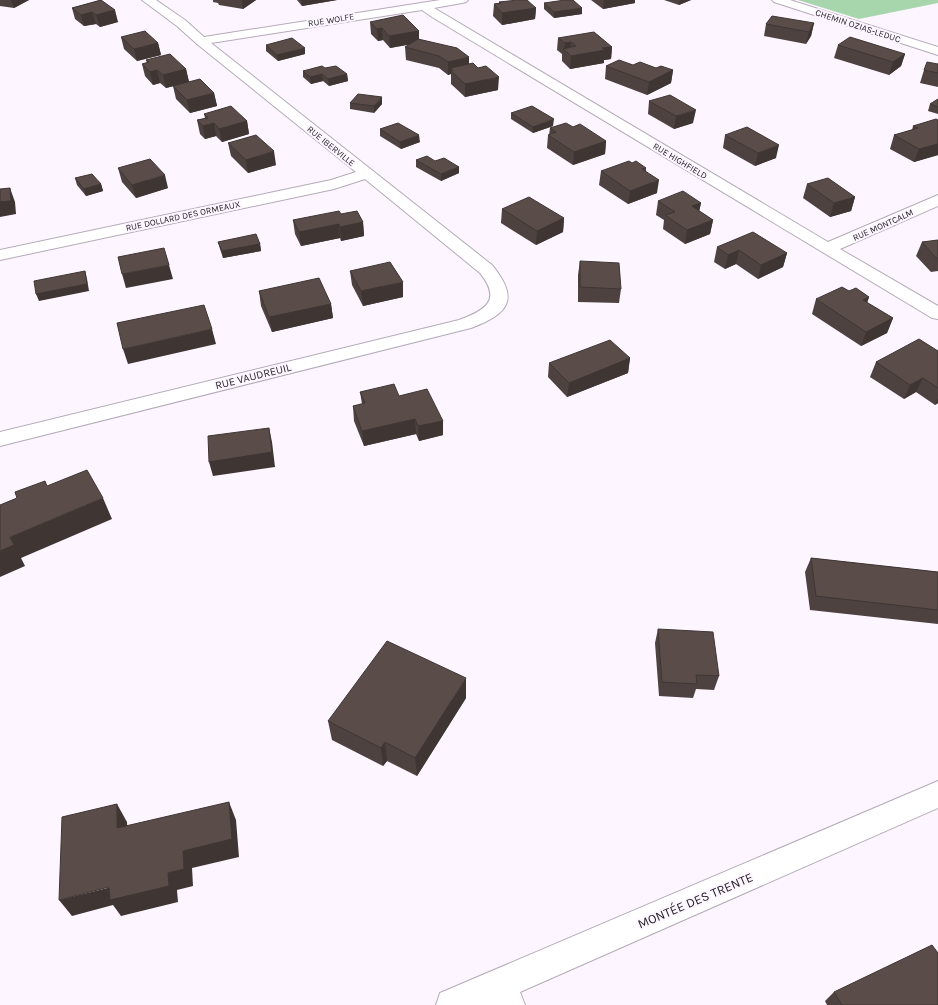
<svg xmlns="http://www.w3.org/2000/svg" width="938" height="1005" font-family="Karla,sans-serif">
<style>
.green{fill:#a7d6ad}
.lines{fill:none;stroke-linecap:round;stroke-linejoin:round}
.minor-casing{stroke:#b4abb7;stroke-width:2}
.minor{fill:#fff;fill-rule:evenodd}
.wall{fill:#4d423f}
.shaded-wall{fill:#3f3633}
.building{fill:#5a4d49;stroke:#3f3633}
.labels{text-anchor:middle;stroke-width:4;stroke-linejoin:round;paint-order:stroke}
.far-street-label{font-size:9px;fill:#221f23;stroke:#fdf5ff}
.street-label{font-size:11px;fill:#221f23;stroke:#fdf5ff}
.near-street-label{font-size:13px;fill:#221f23;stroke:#fdf5ff}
</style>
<rect width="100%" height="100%" fill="#fdf5ff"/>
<path class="green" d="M798,0H938V3L859,19Z"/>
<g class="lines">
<defs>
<g id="minor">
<path d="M142,0H156L185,20L204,37L440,0H468L466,2L462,3L434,8L828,242L938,195V206L840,249L938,306V319L932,318L432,17L422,10L211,43L492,265C520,299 509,314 471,328L0,446V432L459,320C486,310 502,300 480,273L365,179L334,189L0,260V250L331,180L356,172L197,44L177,26Z"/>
<path d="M772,0H790L938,47V55L774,2Z"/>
<path d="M938,781V808L520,992L525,1005H436L440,993Z"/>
</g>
</defs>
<use href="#minor" class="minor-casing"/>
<use href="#minor" class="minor"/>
</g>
<g class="wall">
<path d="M0,0H29L14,8L0,6Z"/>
<path d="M101,0L118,22L100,27L96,24L84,26L75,19L72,8Z"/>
<path d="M213,0H256L243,9L219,5L218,3L213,2Z"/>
<path d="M297,0H337L302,6Z"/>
<path d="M591,0H635V3L603,9Z"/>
<path d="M664,0H691L679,5Z"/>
<path d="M499,2L536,8L535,19L502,25L493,16L494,4L499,3Z"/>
<path d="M544,3L582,14L554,18L544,9Z"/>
<path d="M370,22L419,31V39L469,64L498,90L465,97L451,84V74L448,75L439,68L406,60L405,47L410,44L390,48L383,40L378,41L371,34Z"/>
<path d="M814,23L811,36L806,44L764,36L766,24Z"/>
<path d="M121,37L158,43L161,55L137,61L124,49Z"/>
<path d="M558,38L612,47L611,59L604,60V63L570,69L562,61V54L557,50Z"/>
<path d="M266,45L305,54L278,61L266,51Z"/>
<path d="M838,45L905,54L901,66L889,75L834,58Z"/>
<path d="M146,60L186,69L189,82L166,88L160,83L153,85L145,76L142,64L147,63Z"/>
<path d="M938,64V87L920,83L924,70Z"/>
<path d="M633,65L673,70L671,83L647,95L605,79L606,66Z"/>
<path d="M325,68L347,74L348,81L329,86L323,81L311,84L303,77V71Z"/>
<path d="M173,86L214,93L217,106L190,113L176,99Z"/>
<path d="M938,99V114L928,111L930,104Z"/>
<path d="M649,101L693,123L674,129L648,114Z"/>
<path d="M350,103L382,104L374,113L350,109Z"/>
<path d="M511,113L553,126L533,133L511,119Z"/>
<path d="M204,114L247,121L249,134L222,142L216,136L205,139L200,134L197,120L205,118Z"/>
<path d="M938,120V155L914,162L890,149L894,135L912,130L913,126Z"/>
<path d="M573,127L606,141L605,154L573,165L547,148L548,135H549L550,128Z"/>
<path d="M380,129L420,142L401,149L380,136Z"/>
<path d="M725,135L776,158L755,166L723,148Z"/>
<path d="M228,143L276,165L248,173L231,156Z"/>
<path d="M416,160L435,161L459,167V173L441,181L416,167Z"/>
<path d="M632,163L646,168V172L657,193L628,204L599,185L601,171Z"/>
<path d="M118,168L168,188L136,198L122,182Z"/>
<path d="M75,178L101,184L103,191L86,196L77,185Z"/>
<path d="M807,184L855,197L851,211L830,217L803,198Z"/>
<path d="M658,201L701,203L699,211L713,220L710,234L685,244L663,229L664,220L656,215Z"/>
<path d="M502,209L564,218L563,232L536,245L501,223Z"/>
<path d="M341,214L363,222L364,236L341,241L340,238L301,246L295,234L293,220Z"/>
<path d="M938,240V271L931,272L916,256L922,242Z"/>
<path d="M218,242L260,244L261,251L223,258L220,249Z"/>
<path d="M717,247L787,253L783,267L758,279L736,264L725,269L714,262Z"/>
<path d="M580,261L621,289L619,303L578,302V275Z"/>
<path d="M350,271L403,297L363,306L352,285Z"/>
<path d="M259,291L331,304L333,318L272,332L261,306Z"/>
<path d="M849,291L869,297L867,303L893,318L887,333L861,346L812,314L816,299Z"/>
<path d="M938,351V403L935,405L916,392L904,399L870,377L876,362Z"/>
<path d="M630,358L628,373L567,397L548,377L549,363Z"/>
<path d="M360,392L399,396L443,421V435L419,441L416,434L364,446L354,421L353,406L362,404Z"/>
<path d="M811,558L938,572V624L810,610L805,572Z"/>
<path d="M658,629L719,676L714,690L696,689L693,698L659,696L655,643Z"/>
<path d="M466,698L417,776L387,761L383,766L332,740L328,721Z"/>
<path d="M834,992L938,1005H827L825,1001Z"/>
</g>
<g class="shaded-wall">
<path d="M11,0H29L14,8Z"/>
<path d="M242,0H256L243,9Z"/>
<path d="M301,0H337L302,6Z"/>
<path d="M604,0H635V3L603,9Z"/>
<path d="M680,0H691L679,5Z"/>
<path d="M536,8L535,19L502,25V13Z"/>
<path d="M582,8V14L554,18V12Z"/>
<path d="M115,10L118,22L100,27L96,15Z"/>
<path d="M92,12L96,24L84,26L81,15Z"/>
<path d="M814,23L811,36L806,44L809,32Z"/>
<path d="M382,28L383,40L378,41L377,29Z"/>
<path d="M419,31V43L390,48L389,36Z"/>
<path d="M571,42L570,54L564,50L565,43Z"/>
<path d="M158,43L161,55L137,61L134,49Z"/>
<path d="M612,47L611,59L604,60V63L570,69L571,56L602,48Z"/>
<path d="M305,48V54L278,61L277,55Z"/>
<path d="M905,54L901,66L889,75L893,62Z"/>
<path d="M469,57V70H453L451,68V74L448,75V62Z"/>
<path d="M186,69L189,82L166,88L163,75Z"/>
<path d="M157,70L160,83L153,85L150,72Z"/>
<path d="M673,70L671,83L647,95L649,82Z"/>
<path d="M322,74L323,81L311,84L310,77Z"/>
<path d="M347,74L348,81L329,86L328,79Z"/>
<path d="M499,77L498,90L465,97V84Z"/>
<path d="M214,93L217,106L190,113L187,100Z"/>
<path d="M382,97V104L374,113V106Z"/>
<path d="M696,110L693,123L674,129L676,116Z"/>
<path d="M554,119L553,126L533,133V127Z"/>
<path d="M247,121L249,134L222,142L219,129Z"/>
<path d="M214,123L216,136L205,139L203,126Z"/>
<path d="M419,135L420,142L401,149L400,142Z"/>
<path d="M606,141L605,154L573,165L574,152Z"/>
<path d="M938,144V155L914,162L919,149Z"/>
<path d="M779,145L776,158L755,166L758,153Z"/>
<path d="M274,151L276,165L248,173L246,160Z"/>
<path d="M459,167V173L441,181V174Z"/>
<path d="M165,175L168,188L136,198L132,185Z"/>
<path d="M659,180L657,193L628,204L630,191Z"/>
<path d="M101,184L103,191L86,196L84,189Z"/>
<path d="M10,188L15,202L16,214L0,217V202Z"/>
<path d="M855,197L851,211L830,217L834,203Z"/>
<path d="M701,203L698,216L692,206Z"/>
<path d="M564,218L563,232L536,245L537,231Z"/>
<path d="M713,220L710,234L685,244L687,230Z"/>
<path d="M363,222L364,236L341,241L340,227Z"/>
<path d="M339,224L340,238L301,246L299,232Z"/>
<path d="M260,244L261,251L223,258L222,251Z"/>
<path d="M739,250L736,264L725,269L728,255Z"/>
<path d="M787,253L783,267L758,279L761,265Z"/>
<path d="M169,265L173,279L126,288L122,274Z"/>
<path d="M85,271L87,279L89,291L39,301L36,294Z"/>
<path d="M403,282V297L363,306L361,291Z"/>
<path d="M869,297L864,311L863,300Z"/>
<path d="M331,304L333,318L272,332L269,317Z"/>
<path d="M893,318L887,333L861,346L866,332Z"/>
<path d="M212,329L216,344L128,364L123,349Z"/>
<path d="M630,358L628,373L567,397L569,383Z"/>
<path d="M923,378L916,392L904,399L910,385Z"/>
<path d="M938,398V403L935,405Z"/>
<path d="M415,419L416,434L364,446L362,431Z"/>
<path d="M443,421V435L419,441L418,426Z"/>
<path d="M269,428L272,442L275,467L213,476L209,462Z"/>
<path d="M103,498L112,519L21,558L25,566L0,577V551L10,537Z"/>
<path d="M466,678V698L417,776L415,758Z"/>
<path d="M385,742L387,761L383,766L381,748Z"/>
<path d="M229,802L236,820L239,857L192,868L193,886L177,890L178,902L121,916L113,905L72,916L59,900L168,873L183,851Z"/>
<path d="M117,804L127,822L128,846L117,828Z"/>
</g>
<g class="building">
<path d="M101,0L115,10L96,15L92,12L81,15L72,8Z"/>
<path d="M518,0H527L536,8L502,13L494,4L501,3L499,2Z"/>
<path d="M565,0H573L582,8L554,12L544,3Z"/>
<path d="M403,15L419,31L389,36L382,28L377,29L370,22Z"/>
<path d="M772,16L814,23L809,32L766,24Z"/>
<path d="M145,31L158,43L134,49L121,37Z"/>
<path d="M594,32L612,47L602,48L605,50L571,56L563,49L576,46L571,42L565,43L558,38Z"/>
<path d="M850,37L905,54L893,62L838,45Z"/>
<path d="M292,38L305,48L277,55L266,45Z"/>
<path d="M418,39L457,48L469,57L448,62L439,56L405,47Z"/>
<path d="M170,54L186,69L163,75L157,70L150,72L142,64L149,62L146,60Z"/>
<path d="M619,60L633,65L640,62L656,68L661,66L673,70L649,82L606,66Z"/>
<path d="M927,62L938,64V73L924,70Z"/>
<path d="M473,63L478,68L486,66L499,77L465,84L451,71L453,70L451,68Z"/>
<path d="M322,66L325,68L336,66L347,74L328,79L322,74L310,77L303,71Z"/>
<path d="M200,79L214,93L187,100L173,86Z"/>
<path d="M358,94L382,97L374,106L350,103Z"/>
<path d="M670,95L696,110L676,116L649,101Z"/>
<path d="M938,99V107L930,104Z"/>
<path d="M231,106L247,121L219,129L214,123L203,126L197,120L208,118L204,114Z"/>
<path d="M532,106L554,119L533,127L511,113Z"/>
<path d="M936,119L938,120V144L919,149L894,135L918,128L913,126Z"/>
<path d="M398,123L419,135L400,142L380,129Z"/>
<path d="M566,123L573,127L580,124L606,141L574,152L548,135L556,132L550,128Z"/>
<path d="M747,127L779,145L758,153L725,135Z"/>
<path d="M256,135L274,151L246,160L228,143Z"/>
<path d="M427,156L435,161L444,158L459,167L441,174L416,160Z"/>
<path d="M150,159L165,175L132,185L118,168Z"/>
<path d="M629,161L632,163L636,161L646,168L642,169L659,180L630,191L601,171Z"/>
<path d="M92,174L101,184L84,189L75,178Z"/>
<path d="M828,178L855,197L834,203L807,184Z"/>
<path d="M10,188L11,201L0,202V189Z"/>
<path d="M683,191L701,203L692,206L713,220L687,230L665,215L675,212L658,201Z"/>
<path d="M529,197L564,218L537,231L502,209Z"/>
<path d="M339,211L341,214L357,211L363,222L340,227L339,224L299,232L293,220Z"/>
<path d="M753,232L787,253L761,265L739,250L728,255L717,247Z"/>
<path d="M256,234L260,244L222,251L218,242Z"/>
<path d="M938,240V258H936L922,242Z"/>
<path d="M164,248L169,265L122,274L118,257Z"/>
<path d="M580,261L619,263L621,289L580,287Z"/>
<path d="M390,262L403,282L361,291L350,271Z"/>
<path d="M85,271L87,284L36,294L34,281Z"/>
<path d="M319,278L331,304L269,317L259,291Z"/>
<path d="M842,287L849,291L856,288L869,297L863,300L893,318L866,332L816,299Z"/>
<path d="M204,305L212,329L123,349L117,323Z"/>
<path d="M919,339L938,351V388L923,378L910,385L876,362Z"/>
<path d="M610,340L630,358L569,383L549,363Z"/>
<path d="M394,384L399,396L427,389L443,421L418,426L415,419L362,431L353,406L365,403L360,392Z"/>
<path d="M269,428L272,452L209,462L208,436Z"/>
<path d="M87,470L103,498L10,537L14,545L0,551V505L17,498L15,492L45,481L47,486Z"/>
<path d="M811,558L938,572V610L816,596Z"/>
<path d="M658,629L713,632L719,676L696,675L697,684L662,682Z"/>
<path d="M387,641L466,678L415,758L385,742L381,748L328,721Z"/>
<path d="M229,802L232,839L183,851L184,869L168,873L169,886L110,900L109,887L59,900L62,817L117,804V828Z"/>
<path d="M932,945L938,953V1005H842L834,992Z"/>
</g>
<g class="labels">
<g class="far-street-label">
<text transform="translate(331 20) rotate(-9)" y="3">RUE WOLFE</text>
<text transform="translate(858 26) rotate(18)" y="3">CHEMIN OZIAS-LEDUC</text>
<text transform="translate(331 146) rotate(39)" y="3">RUE IBERVILLE</text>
<text transform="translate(680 161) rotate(31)" y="3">RUE HIGHFIELD</text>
<text transform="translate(183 216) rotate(-12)" y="3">RUE DOLLARD DES ORMEAUX</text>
<text transform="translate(883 225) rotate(-24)" y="3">RUE MONTCALM</text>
</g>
<g class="street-label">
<text transform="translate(253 376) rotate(-14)" y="4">RUE VAUDREUIL</text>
</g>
<g class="near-street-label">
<text transform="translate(695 900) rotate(-23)" y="5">MONTÉE DES TRENTE</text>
</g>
</g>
</svg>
